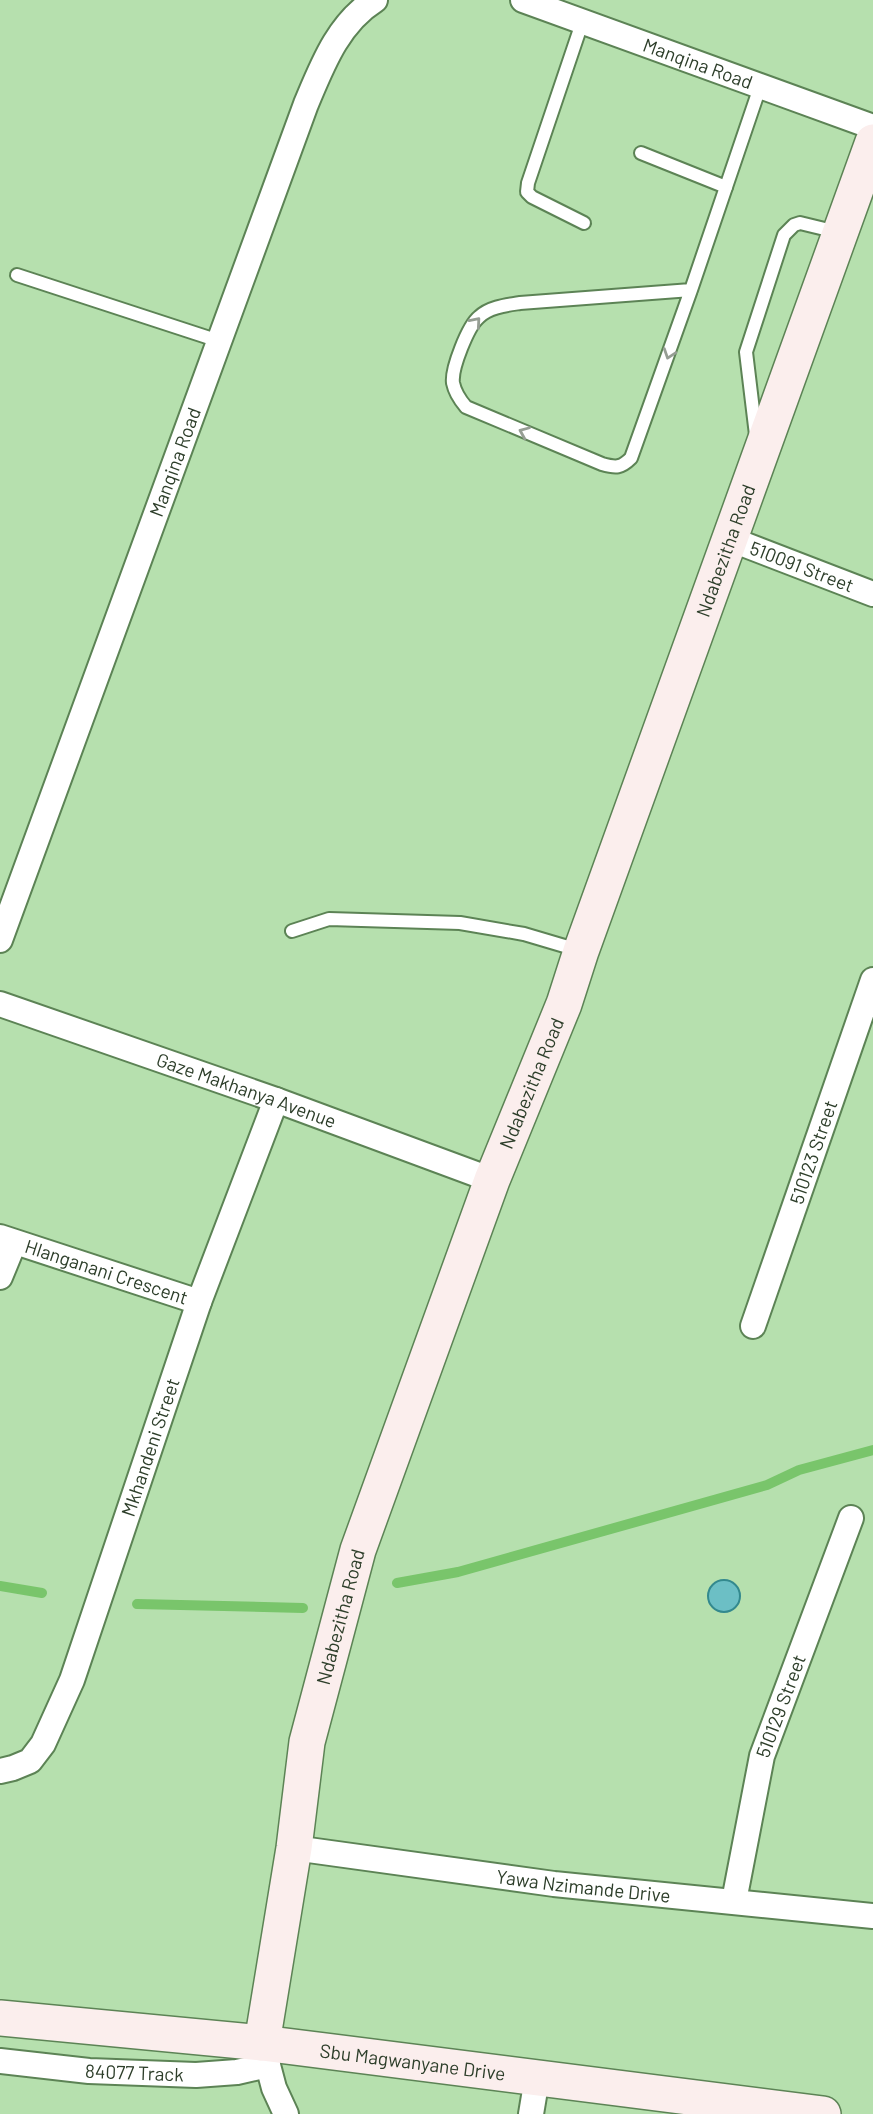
<svg xmlns="http://www.w3.org/2000/svg" width="873" height="2114" font-family="Barlow,sans-serif">
<style>
.lines{fill:none;stroke-linecap:round;stroke-linejoin:round}
.stream{stroke:#79c56b;stroke-width:10}
.building{fill:#6cbfc5;stroke:#33898e;stroke-width:2}
.lane-casing{stroke:#5c8355;stroke-width:16}
.street-casing{stroke:#5c8355;stroke-width:28}
.secondary-casing{stroke:#5c8355;stroke-width:38}
.lane{stroke:#fff;stroke-width:12}
.street{stroke:#fff;stroke-width:24}
.secondary{stroke:#fbeeed;stroke-width:35}
.oneway{stroke:#969e94}
.labels{text-anchor:middle;stroke-width:7;stroke-linejoin:round;paint-order:stroke}
.street-label{font-size:19px;fill:#2d3e2a;stroke:#b6e0ae}
</style>
<rect width="100%" height="100%" fill="#b6e0ae"/>
<g class="lines">
<g class="stream">
<path d="M397,1583L458,1572L767,1485L799,1470L873,1450"/>
<path d="M0,1586L42,1593"/>
<path d="M137,1604L303,1608"/>
</g>
</g>
<circle class="building" cx="724" cy="1596" r="16"/>
<g class="lines">
<defs>
<g id="lane">
<path d="M583,20L528,183L527,192L532,197L584,223"/>
<path d="M641,153L726,187"/>
<path d="M17,275L219,341"/>
<path d="M691,290L520,303C507,305 489,307 479,317C468,326 451,369 453,383C455,393 460,400 466,407L602,464C616,468 621,468 631,458L691,290L760,87"/>
<path d="M756,435L746,352L784,235L794,225L800,223L837,232"/>
<path d="M292,931L329,919L460,923L524,934L578,950"/>
</g>
<g id="street">
<path id="s1" d="M523,0L873,127"/>
<path id="s2" d="M730,539L873,594"/>
<path id="s3" d="M0,940L306,104C322,66 338,23 375,0"/>
<path id="s4" d="M0,1004L276,1100L492,1180"/>
<path id="s5" d="M0,1237L199,1302"/>
<path d="M0,1277L14,1243"/>
<path id="s6" d="M753,1326L873,980"/>
<path id="s7" d="M0,1771L13,1768L30,1761L43,1744L72,1680L199,1302L276,1100"/>
<path id="s8" d="M294,1848L554,1884L873,1916"/>
<path id="s9" d="M734,1901L762,1756L851,1518"/>
<path d="M264,2050L274,2088L286,2114"/>
<path id="s10" d="M0,2061L89,2071L196,2075L237,2072L268,2065"/>
<path d="M531,2114L537,2078"/>
</g>
<g id="secondary">
<path id="s11" d="M0,2018L262,2043L823,2114"/>
<path id="s12" d="M262,2043L294,1848L307,1742L358,1550L492,1180L564,1004L581,951L873,142"/>
</g>
</defs>
<use href="#lane" class="lane-casing"/>
<use href="#street" class="street-casing"/>
<use href="#secondary" class="secondary-casing"/>
<use href="#lane" class="lane"/>
<use href="#street" class="street"/>
<use href="#secondary" class="secondary"/>
</g>
<defs><path id="oneway-chevron" d="M-2-3.5L2.5 0L-2 3.5" fill="none" stroke-width="1.6" stroke-linecap="round" stroke-linejoin="round" transform="scale(1.75)"/></defs>
<g class="oneway">
<use href="#oneway-chevron" transform="translate(476 322) rotate(-49)"/>
<use href="#oneway-chevron" transform="translate(669 354) rotate(109)"/>
<use href="#oneway-chevron" transform="translate(524 432) rotate(-157)"/>
</g>
<g class="labels">
<g class="street-label">
<text dy="7" stroke="none"><textPath href="#s1" startOffset="186">Manqina Road</textPath></text>
<text dy="7" stroke="none"><textPath href="#s3" startOffset="509">Manqina Road</textPath></text>
<text dy="7" stroke="none"><textPath href="#s12" startOffset="1568">Ndabezitha Road</textPath></text>
<text dy="7" stroke="none"><textPath href="#s2" startOffset="77">510091 Street</textPath></text>
<text dy="7" stroke="none"><textPath href="#s12" startOffset="1001">Ndabezitha Road</textPath></text>
<text dy="7" stroke="none"><textPath href="#s4" startOffset="261">Gaze Makhanya Avenue</textPath></text>
<text dy="7" stroke="none"><textPath href="#s6" startOffset="184">510123 Street</textPath></text>
<text dy="7" stroke="none"><textPath href="#s5" startOffset="112">Hlanganani Crescent</textPath></text>
<text dy="7" stroke="none"><textPath href="#s7" startOffset="369">Mkhandeni Street</textPath></text>
<text dy="7" stroke="none"><textPath href="#s12" startOffset="434">Ndabezitha Road</textPath></text>
<text dy="7" stroke="none"><textPath href="#s9" startOffset="201">510129 Street</textPath></text>
<text dy="7" stroke="none"><textPath href="#s8" startOffset="292">Yawa Nzimande Drive</textPath></text>
<text dy="7" stroke="none"><textPath href="#s11" startOffset="415">Sbu Magwanyane Drive</textPath></text>
<text dy="7" stroke="none"><textPath href="#s10" startOffset="135">84077 Track</textPath></text>
</g>
</g>
</svg>
